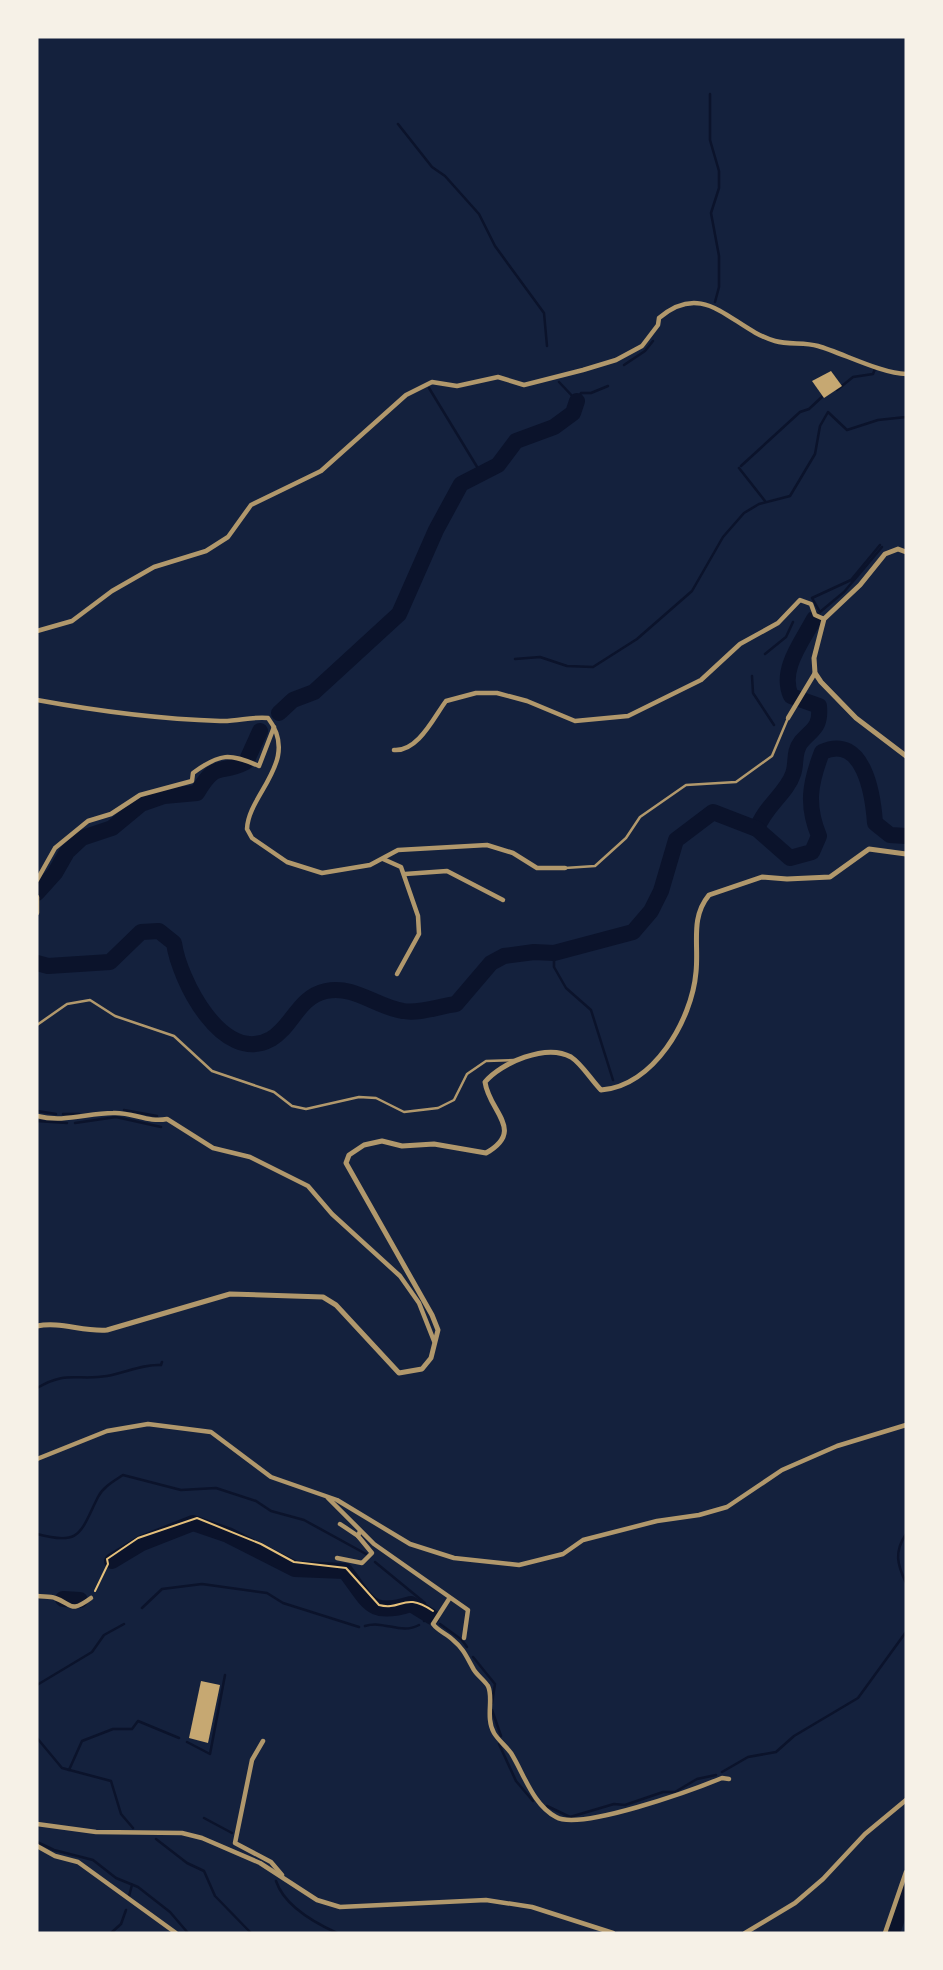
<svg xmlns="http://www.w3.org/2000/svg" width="943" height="1970" font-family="'Space Grotesk',sans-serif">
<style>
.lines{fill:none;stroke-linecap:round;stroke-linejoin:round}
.stream{stroke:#0b132b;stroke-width:2.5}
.river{stroke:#0b132b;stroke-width:16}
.building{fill:#c6a872}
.path{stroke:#e5c07b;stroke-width:2}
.service{stroke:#b1986c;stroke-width:2.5}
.minor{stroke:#b1986c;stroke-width:4.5}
.tertiary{stroke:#b1986c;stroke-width:5}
</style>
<rect width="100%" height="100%" fill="#14213d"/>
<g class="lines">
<g class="stream">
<path d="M710,94V140L719,171V188L711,213L719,256V287L715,302"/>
<path d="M398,124L432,167L445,176L479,214L495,246L544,313L547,346"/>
<path d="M624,365L645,351L653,341"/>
<path d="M559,382L577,401L581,393H591L608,386"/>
<path d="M429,388L482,475"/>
<path d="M837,390L853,377L873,374L875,369"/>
<path d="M741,466L800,412L809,409L824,395"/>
<path d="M739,468L765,501"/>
<path d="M880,545L851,580L812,598L820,612L844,592L882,547"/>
<path d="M765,654L786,637L793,622"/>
<path d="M515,659L540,657L567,666L593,667L637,639L692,591L723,537L744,513L759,504L790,496L815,454L820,426L828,412L847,430L878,420L906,417"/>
<path d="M752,676L753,693L774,725"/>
<path d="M554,953V967L566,988L591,1010L613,1080"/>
<path d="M124,1110L157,1116"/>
<path d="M37,1111L56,1114"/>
<path d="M63,1114H79"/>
<path d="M37,1121L67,1123"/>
<path d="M75,1123L116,1117L161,1127"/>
<path d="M37,1388C67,1370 77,1381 107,1376C126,1373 141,1364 161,1365L162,1362"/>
<path d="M37,1534C81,1546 80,1533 98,1497C103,1487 114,1481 123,1475L181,1490L216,1488L256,1501L271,1511L304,1520L366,1554"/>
<path d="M906,1534C894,1552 897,1564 906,1583"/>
<path d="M375,1562L425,1603"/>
<path d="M142,1608L162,1589L202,1584L267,1593L283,1603L359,1627"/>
<path d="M424,1621L431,1611"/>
<path d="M440,1624L462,1640L467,1647"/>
<path d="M365,1626C384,1620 401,1635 419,1625"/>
<path d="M473,1657L495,1684L492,1703"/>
<path d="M37,1685L92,1652L104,1635L124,1624"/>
<path d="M492,1710L501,1736"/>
<path d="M37,1738L62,1768L111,1781L121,1814L133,1828"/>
<path d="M187,1742L210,1754L225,1675"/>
<path d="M499,1744L516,1781L533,1801"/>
<path d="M69,1770L82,1741L113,1729H132L138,1721L179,1738"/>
<path d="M722,1772L748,1757L776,1752L794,1736L858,1698L906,1632"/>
<path d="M547,1806L570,1817L614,1804L625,1805L663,1792H675L697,1779L716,1775"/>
<path d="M204,1818L232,1833"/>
<path d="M156,1839L187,1863L204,1871L215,1896L251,1933"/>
<path d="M37,1842L54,1850L93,1860L116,1878L138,1887L170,1912L188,1933"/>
<path d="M276,1881C284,1905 315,1923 337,1933"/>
<path d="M129,1896L132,1885"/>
<path d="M111,1933L121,1924L126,1910"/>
</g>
<g class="river">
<path d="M279,713L293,700L314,692L399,614L436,530L461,484L498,465L516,441L554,427L573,413L577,401"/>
<path d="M757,829C764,807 787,793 793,774C797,764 793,752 801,742C812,729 821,728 819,706L791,696C779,670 802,642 814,619"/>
<path d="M37,893L55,873L67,852L82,838L112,828L141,804L164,796L197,793C217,759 219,776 246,762L260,731"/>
<path d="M37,963L48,966L110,962L141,932L159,931L174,943C179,979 222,1066 271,1039C293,1026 298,997 326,991C355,985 376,1007 403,1011C419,1014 440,1006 456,1004L491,963L504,956L534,952L554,953L633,932L651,911L661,891L676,840L713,812L757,829L790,858L812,852L819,836C806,805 810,783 822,752C864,733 873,795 875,823L890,835L906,836"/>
<path d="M112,1561L142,1543L193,1523L228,1535L295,1569L345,1571C369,1602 369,1617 411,1604L432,1617"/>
<path d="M63,1599L80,1600"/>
<path d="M892,1933L906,1892"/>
</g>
</g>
<g class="building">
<path d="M831,371L842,386L824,398L812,381Z"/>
<path d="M201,1681L220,1685L208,1743L189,1738Z"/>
</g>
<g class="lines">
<path class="path" d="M95,1591L108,1564L107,1559L138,1538L197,1518L261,1544L294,1562L346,1568L379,1605C402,1611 404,1591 433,1611"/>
<g class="service">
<path d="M565,868L595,866L626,838L640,817L686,785L736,782L772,756L788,718"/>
<path d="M37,1025L67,1004L90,1000L115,1016L174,1036L212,1071L274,1092L292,1106L306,1109L359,1097L376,1098L404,1112L438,1108L454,1100L467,1074L486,1061L514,1060"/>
</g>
<g class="minor">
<path d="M37,631L72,621L112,591L154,567L206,551L228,537L251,505L321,471L406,395L432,382L457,386L498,377L524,385L583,370L616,360L642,346L658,325L659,318C706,278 732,329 775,341C789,345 804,342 818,346C842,353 883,374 906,374"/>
<path d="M37,700C97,711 159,719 220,721C237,722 252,716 268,718C301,761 248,794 247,829L252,838L287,862L322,873L370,865L398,850L487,845L513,853L537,868H565"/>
<path d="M788,718L815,673"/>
<path d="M394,750C418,752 434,717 446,701L476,693H497L527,701L575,721L628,716L701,680L740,644L778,623L800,600L811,604L815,615L824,619"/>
<path d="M383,859L401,867L418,916L419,934L397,974"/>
<path d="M405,874L447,871L503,900"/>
<path d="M37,880L55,848L88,821L111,814L140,795L192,781L193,773C220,753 230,753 259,766L274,727"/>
<path d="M37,897V913"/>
<path d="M37,1116C64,1123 87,1113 113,1113C133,1112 148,1123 167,1119L213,1148L250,1157L308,1186L332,1214L400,1276L419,1303L434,1341"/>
<path d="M37,1459L107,1431L148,1424L211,1432L271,1477L337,1500L410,1544L454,1558L519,1565L563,1554L583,1540L657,1521L699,1515L727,1507L782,1470L837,1446L906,1425"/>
<path d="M328,1498L374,1544L468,1610L464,1638"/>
<path d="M340,1524L358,1536"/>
<path d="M337,1558L362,1563L372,1553L358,1536L360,1531"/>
<path d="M37,1596C42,1597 50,1596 55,1598C73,1604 69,1614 91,1598"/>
<path d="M449,1599L433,1624C438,1631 447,1634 453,1640C464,1649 467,1658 474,1670C478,1676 484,1680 488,1686C494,1698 485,1717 494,1733C498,1740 506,1746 511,1753C524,1774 533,1805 556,1817C580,1831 693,1790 722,1778L729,1779"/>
<path d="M263,1741L252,1760L235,1843L271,1862L282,1875"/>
<path d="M37,1824L96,1832L182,1833L202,1838L260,1863L317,1900L340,1907L486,1900L532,1907L613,1933"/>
<path d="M37,1846L55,1856L78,1862L176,1933"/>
<path d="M745,1933L795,1903L823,1879L865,1834L906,1800"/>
<path d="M885,1933L906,1872"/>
</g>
<g class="tertiary">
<path d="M906,552L898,549L885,554L860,585L824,619L814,658L815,673L821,682L856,718L906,756"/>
<path d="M37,1326C60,1321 83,1332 107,1330L230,1294L323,1297L336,1305L399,1373L422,1369L431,1358L438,1330L432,1315L346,1163L349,1155L364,1145L382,1141L402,1146L434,1144L486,1153C526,1130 489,1112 485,1082C501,1063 546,1043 571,1057C582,1064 591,1080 601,1090C653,1087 692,1020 696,972C699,944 690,918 709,895L762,877L787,879L830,877L869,849L906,854"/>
</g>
</g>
<rect width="943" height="1970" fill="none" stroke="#f6f1e7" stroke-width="77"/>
</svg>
